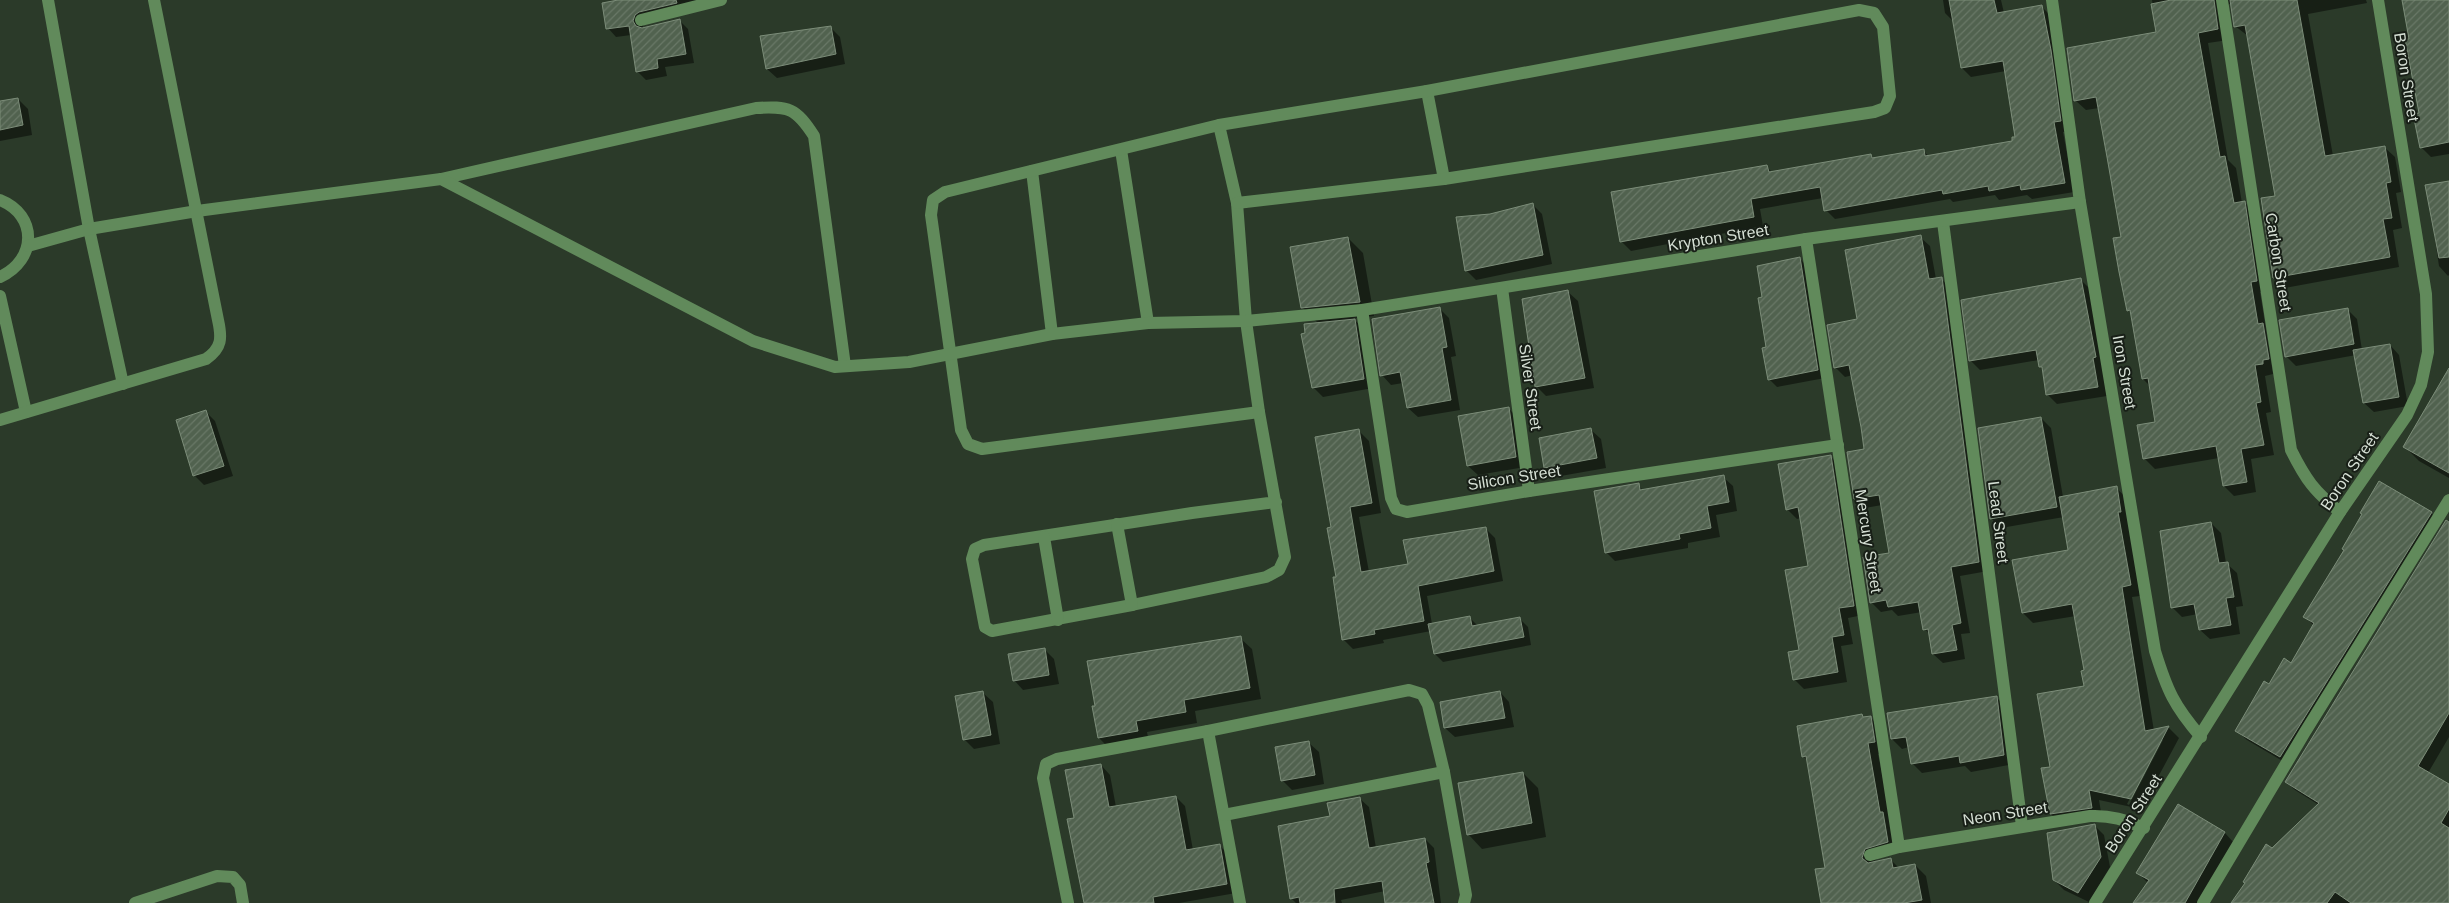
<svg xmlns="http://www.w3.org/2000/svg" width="2449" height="903" font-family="Arial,sans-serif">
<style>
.shadow{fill:#0007;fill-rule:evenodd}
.building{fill:url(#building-hatch);stroke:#7c8d79}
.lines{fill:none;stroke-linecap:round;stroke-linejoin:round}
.minor{stroke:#618a5b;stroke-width:12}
.labels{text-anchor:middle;stroke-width:4;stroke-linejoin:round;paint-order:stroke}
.street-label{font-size:16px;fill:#d5dfd4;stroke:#181f17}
</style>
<defs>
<pattern id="building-hatch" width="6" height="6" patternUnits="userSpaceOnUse" patternTransform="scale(1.25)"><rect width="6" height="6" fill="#51624f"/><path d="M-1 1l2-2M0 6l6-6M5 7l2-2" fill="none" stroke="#697867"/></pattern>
</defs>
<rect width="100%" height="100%" fill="#2b3a29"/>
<g class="shadow">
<path d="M625,0H710L644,23L642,29L679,20L688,29L694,63L665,67L667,76L646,80L637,71L631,35L616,37L608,28Z"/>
<path d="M1943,0H2001L2004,13L2041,6L2051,16L2070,131L2063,132L2074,192L2032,199L2027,195L1999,200L1995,195L1953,202L1950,199L1835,219L1826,210L1823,198L1760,209L1763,226L1631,251L1621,241L1767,167L1773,173L1871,155L1874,159L1923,150L1929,157L2014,142L2016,138L2006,71L1971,77L1962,68L1954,22L1945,13Z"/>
<path d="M2152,0H2366L2367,3L2308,14L2333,156L2384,147L2395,157L2401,192L2396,193L2402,228L2393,230L2399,267L2285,288L2274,277L2277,197L2248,36L2235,26L2232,2L2224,8L2228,40L2208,43L2228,160L2236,168L2242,203L2244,202L2255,213L2267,291L2260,292L2273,374L2265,376L2271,412L2266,413L2274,455L2251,459L2256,492L2234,496L2224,486L2219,458L2155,469L2144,458L2157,423L2150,386L2143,379L2132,313L2128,310L2123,238L2099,108L2086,110L2075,100L2157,33Z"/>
<path d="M2402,0H2449V154L2431,157L2421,147V114L2410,40Z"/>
<path d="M831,28L840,37L845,64L777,78L767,69Z"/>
<path d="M18,99L28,109L32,135L0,141V103Z"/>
<path d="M2449,182V275L2448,276L2439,266L2427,186Z"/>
<path d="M1532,204L1542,214L1552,264L1476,280L1466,270L1490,215Z"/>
<path d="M1920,237L1930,246L1936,279H1941L1951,288L1988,571L1960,576L1970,633L1961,634L1965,659L1943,663L1933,654L1930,635L1925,629L1922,612L1898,616L1892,610L1881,612L1871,602L1890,554L1882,505L1865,508L1855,499L1866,450L1853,375L1845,377L1835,367L1859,320Z"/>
<path d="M1348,238L1363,253L1374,316L1353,318L1364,330L1373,388L1323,397L1313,387L1307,334L1319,324L1302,307Z"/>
<path d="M1800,259L1807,266L1825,378L1777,387L1769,379L1764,298Z"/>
<path d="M2081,280L2090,289L2107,396L2057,404L2048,395L2044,370L2040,367L2039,360L1980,370L1971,361Z"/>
<path d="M1568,292L1578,301L1594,388L1546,396L1536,386Z"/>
<path d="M1439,308L1449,318L1456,356L1451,357L1460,410L1418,417L1408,408L1403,383L1391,385L1382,375Z"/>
<path d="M2347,309L2357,319L2362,350L2390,345L2399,355L2408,406L2374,412L2364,403L2356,355L2296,366L2286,356Z"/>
<path d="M2449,383V478L2419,461L2404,446Z"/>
<path d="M1508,408L1518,418L1525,467L1478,475L1468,466Z"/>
<path d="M206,412L215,421L233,476L204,485L194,475Z"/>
<path d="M2041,418L2051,428L2063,497L2116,488L2127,498L2140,596L2132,597L2154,731L2169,728L2179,738L2141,809L2099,800L2102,818L2061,824L2051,814L2085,687V671L2076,616L2033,623L2023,613L2070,551L2064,517L2001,528L1991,518ZM2160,740H2163L2129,805L2127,804Z"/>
<path d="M1591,430L1601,439L1606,468L1555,477L1545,467Z"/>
<path d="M1359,431L1369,441L1381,513L1359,517L1369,572L1409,565L1485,528L1495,538L1503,581L1427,596L1432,624L1470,618L1478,626L1520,619L1528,627L1531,645L1443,662L1435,654L1431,631L1383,640L1384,643L1353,649L1343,639L1332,528Z"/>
<path d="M1830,456L1840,466L1863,615L1848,618L1853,644L1841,646L1847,682L1804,689L1794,679L1800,651L1810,567L1801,518L1797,519L1787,509Z"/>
<path d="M1723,477L1733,486L1737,511L1716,515L1720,537L1688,543V548L1615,561L1606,552L1638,485L1644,491Z"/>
<path d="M2431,513L2441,523L2291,766L2247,740L2237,731L2270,685L2292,664L2314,626L2305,616Z"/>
<path d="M2449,520V737L2428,773L2449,786V903H2233L2272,849L2319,805L2295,790L2286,782Z"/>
<path d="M2211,523L2221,533L2226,563L2237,573L2243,606L2236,607L2240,634L2210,639L2200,630L2198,614L2182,617L2172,607Z"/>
<path d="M1240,638L1252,649L1261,699L1195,711L1197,723L1147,732L1149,743L1110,749L1099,738Z"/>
<path d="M1044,649L1054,659L1059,684L1023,690L1014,680Z"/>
<path d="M1500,692L1509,702L1514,727L1455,737L1445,728Z"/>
<path d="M983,693L993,702L1000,744L974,749L964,739Z"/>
<path d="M1996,697L2006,707L2014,764L1971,772L1965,766L1922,773L1912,763L1909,747L1902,749L1892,739Z"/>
<path d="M1862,715L1865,718L1870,717L1881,728L1885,753L1878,754L1898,853L1879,858L1871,863L1890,859L1899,868L1915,865L1926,876L1931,903H1823L1826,869L1808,761L1803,756Z"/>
<path d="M1309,743L1319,752L1324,784L1292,790L1282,780Z"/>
<path d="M1101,765L1110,775L1116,807L1176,797L1185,806L1193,850L1219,845L1229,855L1236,893L1179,903H1085L1075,819Z"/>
<path d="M1523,773L1538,788L1546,837L1482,849L1468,834Z"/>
<path d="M1359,798L1369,807L1376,848L1425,839L1434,848L1441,903H1387L1385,891L1341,900L1342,903H1296L1291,898L1331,817Z"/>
<path d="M2178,806L2225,833L2234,843L2201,903H2134L2148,883L2137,872Z"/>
<path d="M2094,825L2104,835L2110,867L2089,902L2064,890L2054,880V831Z"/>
</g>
<g class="building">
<path d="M618,0H676L677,3L639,12L635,15L633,21L636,26L642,28L680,19L686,54L657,59L658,68L636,72L629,26L606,29L602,3Z"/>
<path d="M1949,0H1994L1997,13L2042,5L2051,50L2061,121L2054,122L2065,183L2021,190L2020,185L1989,191L1988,186L1943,194L1942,190L1824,211L1820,187L1751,199L1754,217L1620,242L1611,192L1767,165L1769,172L1871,154L1872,158L1924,149L1925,156L2012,141V137H2015L2003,61L1961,68Z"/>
<path d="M2171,0H2214L2218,29L2198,33L2220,157L2225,156L2234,203L2245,201L2257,281L2251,282L2258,324L2263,323L2269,359L2263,360V364L2255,365L2261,402L2256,403L2264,445L2241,449L2247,482L2223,486L2216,446L2143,459L2137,425L2155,422L2148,378L2142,379L2130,310L2127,311L2119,272L2113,238L2121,237L2107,157L2096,97L2074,101L2067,48L2156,32L2151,4Z"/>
<path d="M2230,0H2297L2325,156L2385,146L2391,182L2386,183L2392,218L2383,219L2390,257L2273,278L2261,198L2275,196L2245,25L2234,27Z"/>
<path d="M2402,0H2449V142L2420,148L2413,114L2419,113L2405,39H2409Z"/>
<path d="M831,26L836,54L766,69L760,36Z"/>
<path d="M18,98L23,125L0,130V101Z"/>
<path d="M2449,181V257L2439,258L2425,185Z"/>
<path d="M1533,203L1543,255L1465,271L1456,217L1490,214Z"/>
<path d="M1921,235L1929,279L1942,277L1979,562L1951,567L1961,623L1952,625L1957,650L1932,654L1928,629L1923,630L1918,602L1888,607L1886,600L1870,603L1863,557L1889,553L1879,495L1854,499L1847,452L1864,449L1861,427L1849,365L1834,368L1827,325L1857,319L1845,250Z"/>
<path d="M1348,237L1360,302L1301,308L1290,247Z"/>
<path d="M1800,257L1818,370L1768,380L1762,348L1766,347L1758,298L1762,297L1757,266Z"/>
<path d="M2081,278L2096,357L2093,358L2098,387L2046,395L2042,367H2039L2036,350L1969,361L1961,300Z"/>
<path d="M1568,290L1585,378L1535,387L1522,299Z"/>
<path d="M1440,307L1447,347L1442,348L1451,400L1407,408L1400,372L1380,376L1372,319Z"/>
<path d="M2348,308L2354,344L2285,357L2279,320Z"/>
<path d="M1355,319L1364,379L1312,388L1301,334L1305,333L1304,324Z"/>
<path d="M2390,344L2399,397L2363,403L2353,350Z"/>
<path d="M2449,368V473L2403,447Z"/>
<path d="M1509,407L1516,457L1467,466L1458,416Z"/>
<path d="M206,410L224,466L193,476L176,420Z"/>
<path d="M2041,417L2057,507L1990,519L1978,428Z"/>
<path d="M1591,428L1597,458L1544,468L1539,438Z"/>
<path d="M1359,429L1372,503L1350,507L1361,572L1408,564L1403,540L1486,527L1494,571L1418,586L1424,621L1374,630L1375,634L1342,640L1333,577H1336L1327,528L1331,527L1315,437Z"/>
<path d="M1831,455L1854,606L1839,608L1844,635L1832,637L1838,672L1793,680L1788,652L1799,650L1785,570L1808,566L1798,507L1786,510L1778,464Z"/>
<path d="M1724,475L1729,502L1707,506L1711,528L1679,534L1680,539L1605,553L1594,491L1639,483L1640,490Z"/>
<path d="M2379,481L2432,512L2280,757L2235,731L2264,681L2269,684L2284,658L2291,663L2314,623L2303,617L2344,550L2342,549L2362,514L2360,513Z"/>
<path d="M2117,486L2121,512H2118L2131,585L2122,587L2145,731L2169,726L2131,799L2089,790L2092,808L2050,814L2041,768L2050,767L2037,694L2084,686L2081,671L2084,670L2072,604L2022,613L2012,560L2068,550L2059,497Z"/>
<path d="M2446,520L2449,522V713L2418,766L2449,784V809L2441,823L2449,828V903H2351L2335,892L2327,903H2231L2245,883L2243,882L2266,844L2272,848L2319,803L2285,782Z"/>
<path d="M2211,522L2219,563L2228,562L2234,597L2226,598L2231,625L2199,630L2194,604L2171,608L2160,531Z"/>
<path d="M1470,616L1472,626L1520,617L1524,637L1434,654L1428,624Z"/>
<path d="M1241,636L1250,688L1184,700L1186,712L1136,721L1138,731L1098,738L1092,706H1095L1087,661Z"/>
<path d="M1045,648L1049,675L1013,681L1008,654Z"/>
<path d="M983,691L991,735L963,740L955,696Z"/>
<path d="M1500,691L1505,718L1444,728L1440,702Z"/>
<path d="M1997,696L2004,755L1960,763L1959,756L1911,764L1906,737L1891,739L1887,713Z"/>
<path d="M1862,714L1863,717L1871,716L1875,742L1868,743L1880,812H1883L1888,842L1865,849L1862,858L1868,863L1891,858L1893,868L1915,864L1922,900L1904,903H1821L1815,869L1825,868L1806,756L1802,757L1797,726Z"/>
<path d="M1309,741L1315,775L1281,781L1275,747Z"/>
<path d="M1101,764L1109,807L1176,796L1186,850L1220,844L1227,884L1153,897L1154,903H1084L1067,819L1074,818L1065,770Z"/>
<path d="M1523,772L1532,823L1467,835L1458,783Z"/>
<path d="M1360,797L1369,848L1425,838L1429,862L1426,863L1434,903H1385L1382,881L1334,889L1335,903H1300L1299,897L1290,899L1278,826L1330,816L1327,803Z"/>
<path d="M2178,804L2225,832L2185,903H2133L2149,880L2136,873Z"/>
<path d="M2095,824L2101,857L2078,893L2053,880L2047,833Z"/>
</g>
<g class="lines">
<g class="minor">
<path d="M48,0L89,229L123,384"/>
<path d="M2052,0L2080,202L2155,651C2167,690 2174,706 2201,737"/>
<path d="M2222,0L2291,450C2306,480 2314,491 2340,512"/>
<path d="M641,20L721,0"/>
<path d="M1427,91L1444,179"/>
<path d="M1219,125L1237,203L1246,321L1259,412L1285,557L1279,570L1266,577L1132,605L992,631L985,627L972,559L975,549L984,545L1192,513L1276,502"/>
<path d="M1121,150L1148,323"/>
<path d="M1032,171L1052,334"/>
<path d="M441,179L756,108C789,106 796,108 814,136L845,366"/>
<path d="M0,200C38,215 37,260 0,277"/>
<path d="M1237,203L1444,179L1874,112L1885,108L1890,96L1883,27L1874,13L1859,10L1427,91L1219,125L945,192L933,200L931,215L961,430L968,444L982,449L1259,412"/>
<path d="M1943,222L2022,826"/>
<path d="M1806,239L1899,847"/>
<path d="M28,246L89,229L197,211L441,179L753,341L835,367L909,362L1052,334L1148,323L1246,321L1362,310L1806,239L2080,202"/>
<path d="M1502,288L1529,491"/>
<path d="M0,296L26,412"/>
<path d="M1362,310L1391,498L1396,509L1407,512L1529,491L1838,445"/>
<path d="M0,420L206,359C222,348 222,338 218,320L154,0"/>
<path d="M1117,524L1132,605"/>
<path d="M1044,537L1058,620"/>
<path d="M1208,731L1240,903"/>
<path d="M1224,815L1444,772"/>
<path d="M1870,855L1899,847L2090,816C2111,815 2125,820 2144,828"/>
<path d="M135,903L217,876L233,877L240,885L243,903"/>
<path d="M1068,903L1043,778L1046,764L1057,759L1208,731L1409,690L1422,694L1428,705L1444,772L1466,895L1464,903"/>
<path d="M2095,903L2340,512L2407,415L2421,385L2428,352L2426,294L2378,0"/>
<path d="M2203,903L2305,732L2449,500"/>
</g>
</g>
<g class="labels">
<g class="street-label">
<text transform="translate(2407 77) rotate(81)" y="6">Boron Street</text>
<text transform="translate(1718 237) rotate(-9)" y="6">Krypton Street</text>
<text transform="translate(2279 262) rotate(81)" y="6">Carbon Street</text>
<text transform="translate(2125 372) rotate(80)" y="6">Iron Street</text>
<text transform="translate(1531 387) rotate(82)" y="6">Silver Street</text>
<text transform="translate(2349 471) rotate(-56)" y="6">Boron Street</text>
<text transform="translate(1514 477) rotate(-9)" y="6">Silicon Street</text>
<text transform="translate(1999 522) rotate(83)" y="6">Lead Street</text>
<text transform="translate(1869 541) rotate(81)" y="6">Mercury Street</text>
<text transform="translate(2005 813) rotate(-9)" y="6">Neon Street</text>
<text transform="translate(2133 813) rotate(-57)" y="6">Boron Street</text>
</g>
</g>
</svg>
